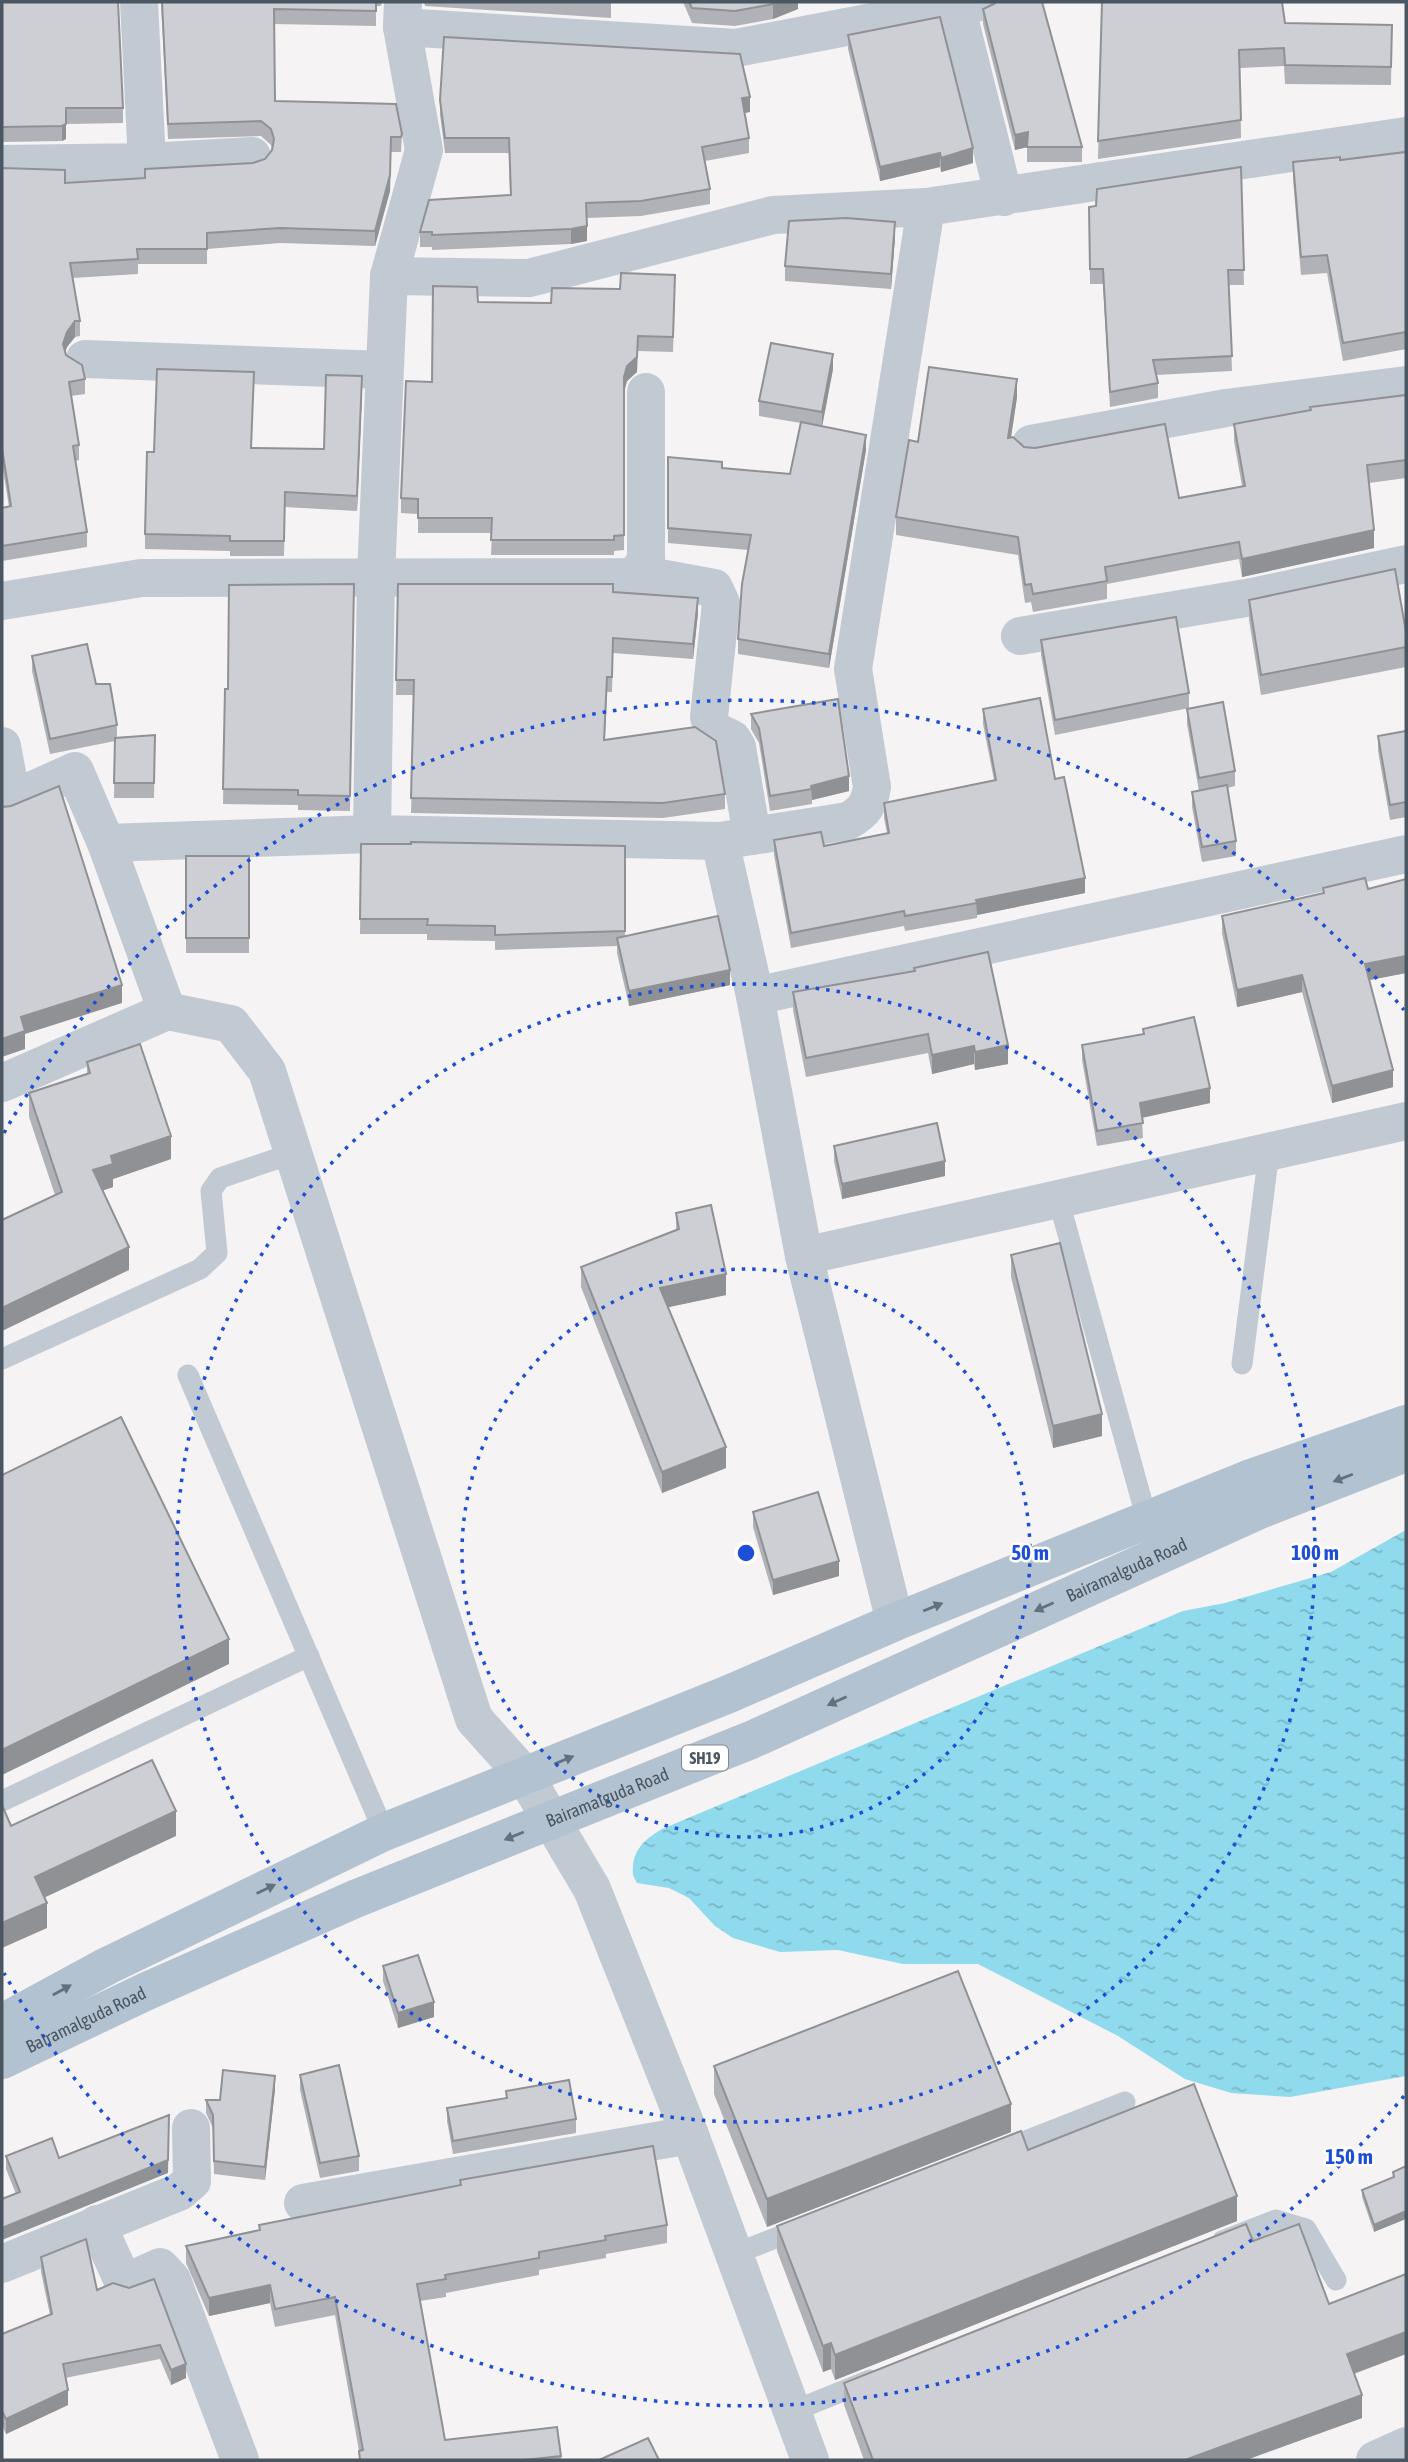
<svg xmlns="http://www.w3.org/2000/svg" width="1408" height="2462" font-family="'Asap Condensed',sans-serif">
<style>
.water{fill:url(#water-ripples)}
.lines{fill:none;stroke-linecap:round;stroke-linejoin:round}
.service{stroke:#c1cad2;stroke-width:21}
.minor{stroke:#c1cad2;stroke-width:38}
.primary{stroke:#b3c2d1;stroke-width:38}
.wall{fill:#b0b2b7}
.shaded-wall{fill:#909195}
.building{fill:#cdcfd5;stroke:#909195;stroke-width:2}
.oneway{fill:#64717d}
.ring{fill:none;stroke:#1d4ed8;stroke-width:3.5;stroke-dasharray:3.5 7}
.labels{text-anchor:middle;stroke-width:5;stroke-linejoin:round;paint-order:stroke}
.shield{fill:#fff;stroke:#808990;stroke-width:2}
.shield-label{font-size:16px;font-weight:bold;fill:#4a5661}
.street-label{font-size:18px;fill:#4a5661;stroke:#fff}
.centre{fill:#1d4ed8;stroke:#fff;stroke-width:3.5}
.ring-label{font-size:21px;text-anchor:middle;font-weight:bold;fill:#1d4ed8;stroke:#fff;stroke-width:5;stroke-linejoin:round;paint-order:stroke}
</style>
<defs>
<pattern id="water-ripples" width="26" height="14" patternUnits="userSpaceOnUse" patternTransform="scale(1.75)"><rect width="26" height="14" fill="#90daee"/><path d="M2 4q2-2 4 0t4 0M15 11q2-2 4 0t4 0" fill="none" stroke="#78b4c4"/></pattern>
</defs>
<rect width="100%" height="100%" fill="#f5f3f3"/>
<path class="water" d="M1406,1530V2076L1290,2097L1231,2093L1185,2079L1118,2036L978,1964H903L838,1950L780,1952L733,1938L715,1926L689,1898L669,1888L637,1883L633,1875C631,1852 643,1840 662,1829L1183,1611L1225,1603L1331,1572Z"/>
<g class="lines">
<g class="service">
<path d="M1058,1198L1147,1520"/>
<path d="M2,1359L200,1269L217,1253L211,1191L220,1178L294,1153"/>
<path d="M1242,1364L1269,1152"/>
<path d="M188,1375L384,1832"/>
<path d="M2,1801L309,1656"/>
<path d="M1000,2151L1125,2102"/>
<path d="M1222,2241L1276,2220L1306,2229L1336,2280"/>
<path d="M734,2254L804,2227"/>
<path d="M791,2412L870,2380"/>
</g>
<g class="minor">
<path d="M981,2L956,6L1004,197"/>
<path d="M402,27L736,48L956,6L954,2"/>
<path d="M147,162L252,156"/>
<path d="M2,164L147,162L139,2"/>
<path d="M926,207L1406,136"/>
<path d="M389,276L529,278L773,215L926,207L853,669L872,787C869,805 864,812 848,821L720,841"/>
<path d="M85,359L384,370"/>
<path d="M1031,444L1226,408L1406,385"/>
<path d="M638,574L714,588L721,603L709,717L713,730L732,739L737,747L752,836"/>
<path d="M2,601L141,578L626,577L638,574L646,559V392"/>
<path d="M1020,636L1252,597L1406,564"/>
<path d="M2,746L12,800"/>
<path d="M2,804L75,771L106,843L167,1011"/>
<path d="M372,834L376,576L389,276L424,150L402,27L403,2"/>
<path d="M106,843L372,834L720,841L755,996L804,1256L895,1622"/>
<path d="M755,996L1406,854"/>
<path d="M2,1083L167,1011L231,1024L267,1071L474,1719L525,1776L592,1889L690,2135L810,2460"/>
<path d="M804,1256L1406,1121"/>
<path d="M303,2203L690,2135"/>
<path d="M97,2224L121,2277L129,2281L160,2267L172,2280L240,2460"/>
<path d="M2,2264L179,2192L192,2181L191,2128"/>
<path d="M1375,2460L1406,2446"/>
</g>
<g class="primary">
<path d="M2,2023L107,1966L384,1832L729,1694L895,1622L1248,1479L1406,1424"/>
<path id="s1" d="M2,2060L147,1991L355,1899L751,1740L1262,1509L1406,1453"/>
</g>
</g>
<g class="wall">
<path d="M2,2L123,108V123L66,124V139L62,141L2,142Z"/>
<path d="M161,2H382L381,6H376V26L274,24L275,101L402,134L401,152H391L390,191L375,246L280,243L207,249V264H138V274L72,278L80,321V336L75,337L67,347L65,352L66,355L85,379V394L71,396L79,445V460L76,461L87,532V547L2,561V508L9,507L2,463V168L65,183L145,178L253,163L265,159L272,150L271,145L261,136L168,139Z"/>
<path d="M424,2H611V18L425,6Z"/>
<path d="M683,2H798V9L773,19L735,26L692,23Z"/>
<path d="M1102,2L1285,23L1392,25L1391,85L1285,84L1284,66L1240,68L1241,138L1098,159Z"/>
<path d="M983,9L1082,147V162H1027V147L1015,150L983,24Z"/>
<path d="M848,35L973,163L941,172L940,167L880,181L848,49Z"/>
<path d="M440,100L750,112L745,113L749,138V153L705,161L710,189V204L641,216L586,218L587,241L571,244L432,250V247H420V232L510,195L509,153H445L440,115Z"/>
<path d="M1406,152V349L1343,361L1327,273L1301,275L1293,179V162L1340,160Z"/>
<path d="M1241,167L1244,285H1229L1232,371L1156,375L1158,383V398L1110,407L1103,284H1090L1089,207L1096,206Z"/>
<path d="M895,237L891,289L785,281V266Z"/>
<path d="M675,290L673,352L638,351L637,372L627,381L624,392V550L614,551V555H491L492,533H418V514L401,513V498L478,302L551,303Z"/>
<path d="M833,369L822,426L866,450L829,668L738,654V639L748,550L668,543V457L722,468L790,474L801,423L759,416V401Z"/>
<path d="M362,391L357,511L285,507L284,556H230V551L145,549V534L252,448L324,449Z"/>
<path d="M1406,395V478L1369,483L1374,548L1242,577L1239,559L1107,584V599L1033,612L1031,602L1025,603L1018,555L896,535V517L918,442L1017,397L1011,438L1024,447L1179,498L1242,486L1234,441V424Z"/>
<path d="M354,584L350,811L298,810V805L223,804L225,689H228Z"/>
<path d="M398,584L613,592L698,613L693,659L613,653L612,692H607L605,739L725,794V809L663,818L411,813L414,695H396Z"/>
<path d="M1249,600L1406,632V667L1261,695L1249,620Z"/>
<path d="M1041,640L1189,693V708L1055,735L1041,655Z"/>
<path d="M32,656L96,684L117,725V738L155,735L154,798H114L115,741L50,754L32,671Z"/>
<path d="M983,709L1055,779L1085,893L977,915V918L905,931L904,926L791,948L774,855V840L824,846L887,833L884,818V803L994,780L983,724Z"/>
<path d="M1187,709L1235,771V786L1227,788L1236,841V856L1202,862L1192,807V792L1199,791L1187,724Z"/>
<path d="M751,714L849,791L812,800V804L770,811L759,743L751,729Z"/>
<path d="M1406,731V817L1390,820L1378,751V736Z"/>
<path d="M361,844L625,846V937L730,985L629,1006L617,953V946L495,950V941L427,940V934H360Z"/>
<rect x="186" y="856" width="63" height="97"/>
<path d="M1323,888L1368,889L1406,973L1369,980L1393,1087L1332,1103L1302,992L1237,1007L1222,933V916L1323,893Z"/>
<path d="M914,968L1008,1064L975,1070L974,1064L932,1074L928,1053L806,1077L793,1010V992L914,971Z"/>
<path d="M1143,1029L1210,1103L1142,1118L1143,1138L1097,1146L1082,1060V1045L1143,1034Z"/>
<path d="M87,1062L171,1159L113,1179V1187L103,1190L129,1270L55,1195L29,1117V1093L87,1074Z"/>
<path d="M834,1146L945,1176L842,1199L834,1161Z"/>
<path d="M676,1213L726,1295L668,1307L726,1468L662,1493L581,1287V1267L676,1230Z"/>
<path d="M1011,1255L1102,1436L1053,1448L1011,1277Z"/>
<path d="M753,1512L839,1576L773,1595L753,1527Z"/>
<path d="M383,1966L434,2017L398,2028L383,1981Z"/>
<path d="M714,2066L1011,2132L767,2227L714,2094Z"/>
<path d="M300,2075L359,2156V2171L320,2178L300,2090Z"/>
<path d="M275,2089L265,2180L214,2174L213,2128L206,2113V2100H220Z"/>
<path d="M506,2091L576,2119V2133L453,2154L447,2121V2108L506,2098Z"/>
<path d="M1028,2150L1237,2221L835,2380L831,2369L823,2372L777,2251V2226Z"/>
<path d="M6,2156L59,2158L168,2173L16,2194L6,2169Z"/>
<path d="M1406,2166L1374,2232L1362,2197V2190L1393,2178V2172Z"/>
<path d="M460,2180L667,2225V2243L606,2254V2258L539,2270V2275L446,2293V2297L420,2301L445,2440L561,2456V2460H359V2451L335,2315L275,2327L270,2303L209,2316L186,2263V2246L259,2230V2225L460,2185Z"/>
<path d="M1253,2241L1329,2304L1406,2354L1354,2374L1362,2418L1246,2460H864L844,2405V2383Z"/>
<path d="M41,2257L97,2290L113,2283L186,2378L171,2385L160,2359L65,2378L68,2405L6,2434L2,2425V2334L50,2315L41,2272Z"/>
</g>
<g class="shaded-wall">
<path d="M778,2H798V9L773,19V4Z"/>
<path d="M750,97V112L742,113V98Z"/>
<path d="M66,124V139L62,141V126Z"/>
<path d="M1028,132V147L1015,150V135Z"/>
<path d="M391,137L390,191L375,246V231Z"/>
<path d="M973,148V163L941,172V158Z"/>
<path d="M940,153V167L880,181V167Z"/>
<path d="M895,222V237L891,289V274Z"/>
<path d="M587,226V241L571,244V229Z"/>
<path d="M75,321V337L67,347L63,359V344L67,332Z"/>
<path d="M638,336L637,372L627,381L624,392V377Z"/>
<path d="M833,354V369L822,427V412Z"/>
<path d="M362,376V391L357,511V496Z"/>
<path d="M1017,379V397L1008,456V438Z"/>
<path d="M866,435V450L829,668V654Z"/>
<path d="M1374,530V548L1242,577V559Z"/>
<path d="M698,598V613L693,659V644Z"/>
<path d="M849,776V791L812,800L811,786Z"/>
<path d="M1085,878V893L977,915L976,900Z"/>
<path d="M1406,956V973L1365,981V964Z"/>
<path d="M730,970V985L629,1006V991Z"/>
<path d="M1302,975V992L1237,1007V990Z"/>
<path d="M122,985V1003L25,1034V1049L2,1057V1039L21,1017Z"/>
<path d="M1008,1045V1064L975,1070V1052Z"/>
<path d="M974,1046V1064L932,1074V1055Z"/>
<path d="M1393,1070V1087L1332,1103V1086Z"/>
<path d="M1210,1088V1103L1140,1118V1103Z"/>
<path d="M171,1136V1159L113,1179V1187L93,1194V1170L111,1156Z"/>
<path d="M945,1161V1176L842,1199V1184Z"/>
<path d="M129,1247V1270L2,1331V1308Z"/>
<path d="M726,1274V1295L660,1309V1288Z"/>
<path d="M1102,1414V1436L1053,1448V1426Z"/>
<path d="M726,1447V1468L662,1493V1472Z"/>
<path d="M839,1561V1576L773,1595V1580Z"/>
<path d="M229,1639V1664L2,1775V1750Z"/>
<path d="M176,1811V1836L35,1902V1877Z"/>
<path d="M47,1903V1928L2,1948V1923Z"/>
<path d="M434,2002V2017L398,2028V2013Z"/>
<path d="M275,2076V2089L265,2180V2167Z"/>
<path d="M1011,2104V2132L767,2227V2199Z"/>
<path d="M169,2128L168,2173L2,2240V2228Z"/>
<path d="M1237,2196V2221L835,2380V2355Z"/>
<path d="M1406,2211V2219L1374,2232V2225Z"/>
<path d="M270,2285V2303L209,2316V2298Z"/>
<path d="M1406,2332V2354L1347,2376V2354Z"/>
<path d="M831,2343V2369L823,2372V2346Z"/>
<path d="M186,2364V2378L171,2385V2370Z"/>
<path d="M68,2390V2405L6,2434V2419Z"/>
<path d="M1362,2395V2418L1246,2460H1185Z"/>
</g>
<g class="building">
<path d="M2,2H118L123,108H66V124L62,126L2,127Z"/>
<path d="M162,2H376V11L274,9L275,101L396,104L402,134L401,137H391L390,175L375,231L280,228L207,233V249H137L138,259L70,263L80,321H75L67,332L63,344L66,355L82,365L85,379L69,382L79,445L73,446L87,532L2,546V508L11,506L2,448V168L65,170V183L145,178V169L253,163L265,159L272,150L274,139L271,129L261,121L168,124Z"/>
<path d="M689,2H778L773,4L735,11L692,8Z"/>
<path d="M996,2H1042L1082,147H1027L1028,132L1015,135L983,9L994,4Z"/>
<path d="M1102,2H1282L1285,23L1392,25L1391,67L1285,65L1284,48L1239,50L1241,120L1098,141Z"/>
<path d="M940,17L973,148L941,158L940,153L880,167L848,35Z"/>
<path d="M444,37L740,54L750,97L742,98L749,138L702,147L710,189L641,201L586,203L587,226L571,229L432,235V232H420L429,200L511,195L509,138H445L440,100Z"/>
<path d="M1406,152V332L1343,343L1327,255L1301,257L1293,162L1340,157V160Z"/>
<path d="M1241,167L1244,270H1228L1232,356L1153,360L1158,383L1110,392L1103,269H1090L1089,207L1096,206L1097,189Z"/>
<path d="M846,218L895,222L891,274L785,266L789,221Z"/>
<path d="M621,273L675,275L673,337L638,336L637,357L627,366L624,377V535L614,536V540H491L492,518H418V499L401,498L406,381L432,382L433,286L477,287L478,302L551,303L552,288L620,289Z"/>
<path d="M771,343L833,354L822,412L759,401Z"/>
<path d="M929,367L1017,379L1008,438L1013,437L1024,447L1035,448L1165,424L1179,498L1245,486L1234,424L1311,410L1310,407L1406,395V460L1367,465L1374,530L1242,559L1239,542L1105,567L1107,581L1033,594L1031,584L1025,585L1018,537L896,517L909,440L918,442Z"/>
<path d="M157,369L254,372L251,448L324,449L326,375L362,376L357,496L285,492L284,541H230V536L145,534L147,452H154Z"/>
<path d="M801,422L866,435L829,654L738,639L742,584L751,535L668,528V457L722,462V468L790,474Z"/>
<path d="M1395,569L1406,632V647L1261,675L1249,600Z"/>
<path d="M354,584L350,796L298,795V790L223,789L225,689H228L229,585Z"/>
<path d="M398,584H613V592L698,598L693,644L613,638L612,677H607L604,740L695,727L716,741L725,794L663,803L411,798L414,680H396Z"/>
<path d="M1176,617L1189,693L1055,720L1041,640Z"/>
<path d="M87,644L96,684H110L117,725L50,739L32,656Z"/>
<path d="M1040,698L1055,779L1064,777L1085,878L976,900L977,903L905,916L904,911L791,933L774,840L821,832L824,846L889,833L884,803L996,780L983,709Z"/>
<path d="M838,699L849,776L811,786L812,789L770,796L759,728L751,714Z"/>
<path d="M1223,702L1235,771L1199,778L1187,709Z"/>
<path d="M1406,731V802L1390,805L1378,736Z"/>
<path d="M155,735L154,783H114L115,738Z"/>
<path d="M1227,785L1236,841L1202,847L1192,792Z"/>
<path d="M59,786L122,985L21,1017L25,1031L2,1039V807L11,806Z"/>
<path d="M411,842L625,846V931L495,935V926L427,925L428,919H360L361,844H411Z"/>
<rect x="186" y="856" width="63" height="82"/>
<path d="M1365,878L1368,889L1406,879V956L1365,964L1393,1070L1332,1086L1302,975L1237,990L1222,916L1324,893L1323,888Z"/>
<path d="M718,916L730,970L629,991L617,938Z"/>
<path d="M988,952L1008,1045L975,1052L974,1046L932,1055L928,1034L806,1058L793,992L915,971L914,968Z"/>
<path d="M1194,1017L1210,1088L1140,1103L1143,1123L1097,1131L1082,1045L1144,1034L1143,1029Z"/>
<path d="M140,1044L171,1136L111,1156L113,1164L93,1170L129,1247L2,1308V1220L62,1192L29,1093L90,1073L87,1062Z"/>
<path d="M937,1123L945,1161L842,1184L834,1146Z"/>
<path d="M711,1205L726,1274L660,1288L726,1447L662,1472L581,1267L679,1229L676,1213Z"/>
<path d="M1060,1243L1102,1414L1053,1426L1011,1255Z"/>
<path d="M121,1417L229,1639L2,1750V1475Z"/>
<path d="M818,1492L839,1561L773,1580L753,1512Z"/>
<path d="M152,1760L176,1811L35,1877L47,1903L2,1923V1805L11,1826Z"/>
<path d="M418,1955L434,2002L398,2013L383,1966Z"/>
<path d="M958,1971L1011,2104L767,2199L714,2066Z"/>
<path d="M339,2065L359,2156L320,2163L300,2075Z"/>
<path d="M223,2070L275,2076L265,2167L214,2161L213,2115L206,2100H220Z"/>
<path d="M569,2080L576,2119L453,2141L447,2108L507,2098L506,2091Z"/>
<path d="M1194,2084L1237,2196L835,2355L831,2343L823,2346L777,2226L1021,2131L1028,2150Z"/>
<path d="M169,2115L168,2160L2,2228V2199L20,2192L6,2156L52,2138L59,2158Z"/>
<path d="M653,2146L667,2225L605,2236L606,2240L539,2252V2258L445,2275L446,2279L417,2284L445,2440L557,2427L561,2456L524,2460H360L359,2451L363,2450L335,2297L275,2309L270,2285L209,2298L186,2246L260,2230L259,2225L461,2185L460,2180Z"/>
<path d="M1406,2166V2211L1374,2225L1362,2190L1394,2177L1393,2172Z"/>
<path d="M1246,2224L1253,2241L1299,2224L1329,2304L1406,2274V2332L1347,2354L1362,2395L1185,2460H873L844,2383Z"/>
<path d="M86,2239L97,2290L113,2283L129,2288L154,2279L186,2364L171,2370L160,2345L63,2364L68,2390L6,2419L2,2411V2334L52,2314L41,2257Z"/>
<path d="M648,2438L659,2460H599Z"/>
</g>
<defs><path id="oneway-solid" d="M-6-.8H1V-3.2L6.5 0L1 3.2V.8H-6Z" transform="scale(1.75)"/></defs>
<g class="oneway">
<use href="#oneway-solid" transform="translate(1343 1478) rotate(159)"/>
<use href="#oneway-solid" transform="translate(933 1607) rotate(-22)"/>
<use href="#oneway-solid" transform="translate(1044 1607) rotate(156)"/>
<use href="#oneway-solid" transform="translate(837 1701) rotate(156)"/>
<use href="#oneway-solid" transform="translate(564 1760) rotate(-22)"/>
<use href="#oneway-solid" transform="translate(514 1836) rotate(158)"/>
<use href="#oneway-solid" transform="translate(266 1889) rotate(-26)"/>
<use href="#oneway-solid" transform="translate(62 1990) rotate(-29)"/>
</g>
<g class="ring">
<circle cx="746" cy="1553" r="284"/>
<circle cx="746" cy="1553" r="569"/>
<path d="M1404 2096A853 853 0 0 1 4 1973M4 1133A853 853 0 0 1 1404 1010"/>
</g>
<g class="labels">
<rect class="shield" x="682" y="1745.5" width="46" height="25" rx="5"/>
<g class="shield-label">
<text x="705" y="1764">SH19</text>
</g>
<g class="street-label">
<text dy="6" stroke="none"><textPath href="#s1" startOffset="1227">Bairamalguda Road</textPath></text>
<text dy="6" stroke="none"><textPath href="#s1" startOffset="660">Bairamalguda Road</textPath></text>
<text dy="6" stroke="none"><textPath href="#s1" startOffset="93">Bairamalguda Road</textPath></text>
</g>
</g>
<circle cx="746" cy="1553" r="10" class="centre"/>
<g class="ring-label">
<text x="1030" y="1560">50 m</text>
<text x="1315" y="1560">100 m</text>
<text x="1349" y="2164">150 m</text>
</g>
<rect width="1408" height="2462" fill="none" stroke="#4a5661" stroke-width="7"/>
</svg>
